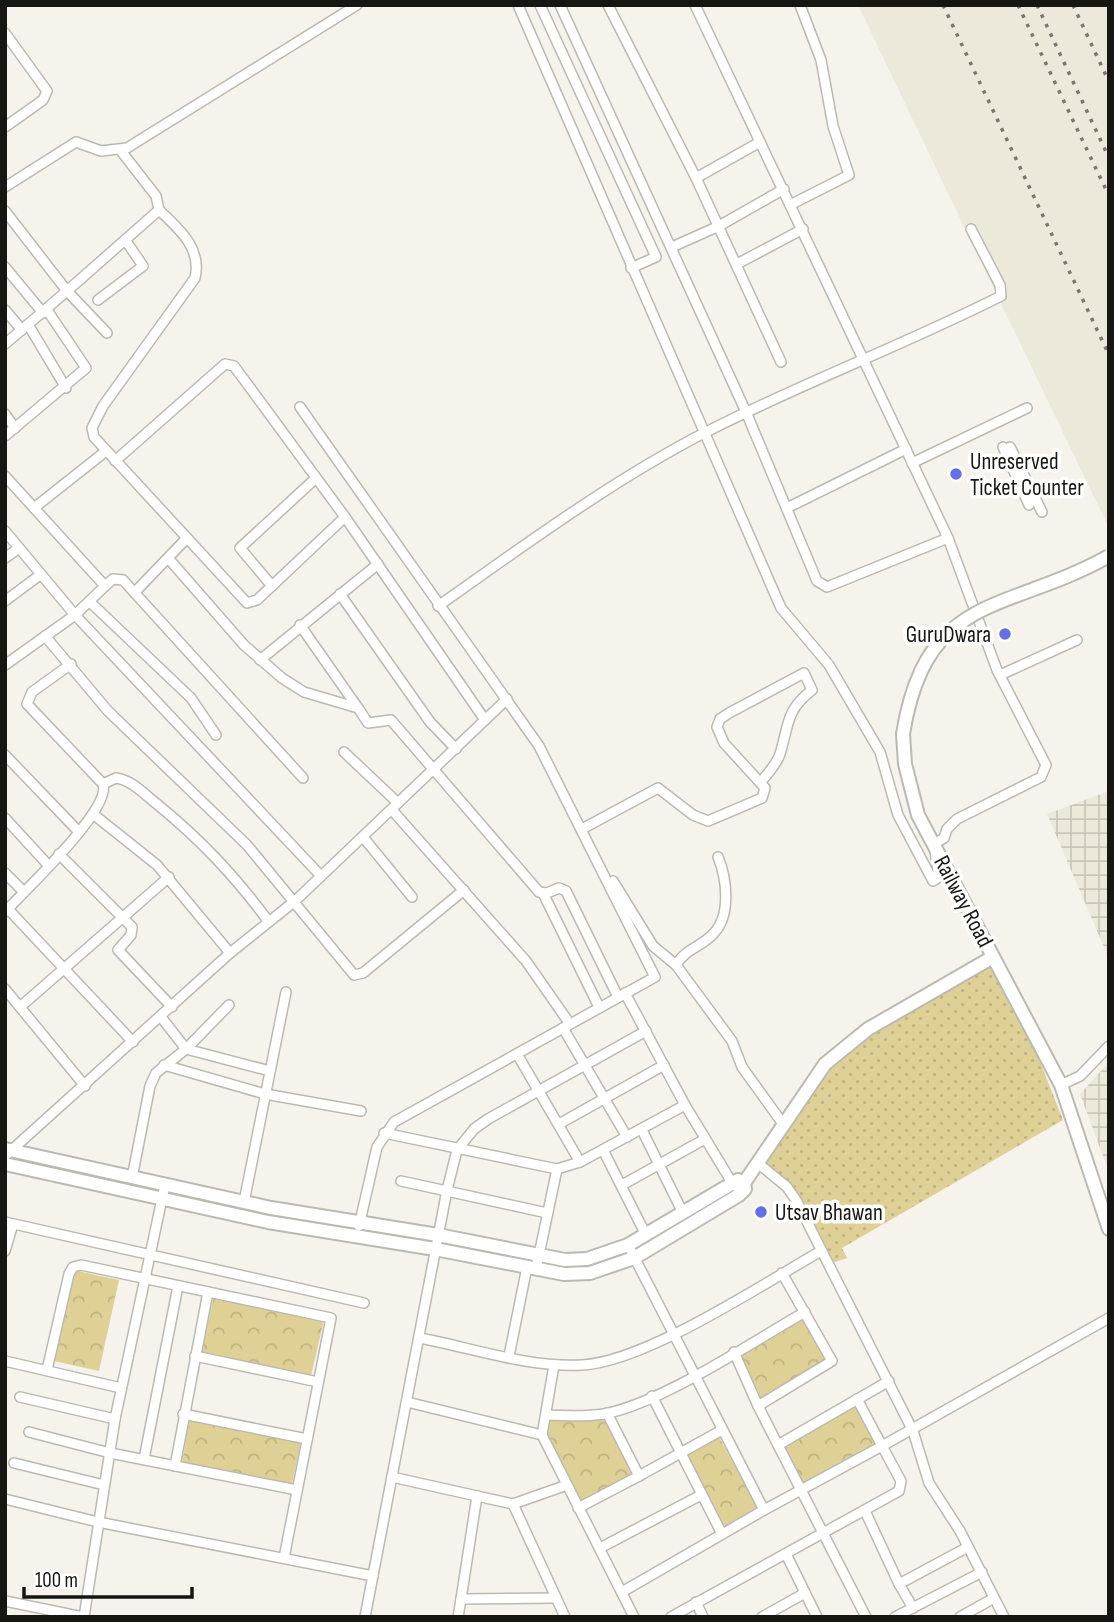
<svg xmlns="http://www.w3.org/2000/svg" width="1114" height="1622" font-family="'Sofia Sans Condensed',sans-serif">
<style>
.built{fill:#ece9da}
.industrial{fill:url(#industrial-grid)}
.grass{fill:url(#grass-dots)}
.forest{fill:url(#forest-crowns)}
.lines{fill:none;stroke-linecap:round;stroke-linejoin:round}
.street-casing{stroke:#bbbab2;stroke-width:12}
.secondary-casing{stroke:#bbbab2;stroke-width:16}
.street{stroke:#fff;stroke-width:9}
.secondary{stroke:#fff;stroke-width:12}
.rail{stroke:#787772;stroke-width:3.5;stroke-dasharray:3.5 7;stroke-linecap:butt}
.secondary-bridge-casing{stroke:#bbbab2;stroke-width:16;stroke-linecap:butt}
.secondary-bridge{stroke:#fff;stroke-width:12}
.poi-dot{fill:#666fe7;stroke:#fff;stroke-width:2.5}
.labels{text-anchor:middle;stroke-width:7;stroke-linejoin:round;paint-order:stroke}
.poi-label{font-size:23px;fill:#161613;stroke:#fff;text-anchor:start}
.street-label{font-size:23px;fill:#161613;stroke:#fff}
</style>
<defs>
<pattern id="industrial-grid" width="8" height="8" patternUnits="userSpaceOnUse" patternTransform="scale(1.75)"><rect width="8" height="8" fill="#ece9da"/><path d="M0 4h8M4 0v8" fill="none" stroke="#cac7ba"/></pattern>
<pattern id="grass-dots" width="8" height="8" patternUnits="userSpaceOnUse" patternTransform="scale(1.75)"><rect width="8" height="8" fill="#dfd196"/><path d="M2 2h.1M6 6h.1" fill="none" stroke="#bfb380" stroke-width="1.8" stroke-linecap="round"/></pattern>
<pattern id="forest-crowns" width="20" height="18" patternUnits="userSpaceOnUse" patternTransform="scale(1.75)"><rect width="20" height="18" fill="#dfd196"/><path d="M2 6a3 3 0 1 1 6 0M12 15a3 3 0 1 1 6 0" fill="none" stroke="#bfb380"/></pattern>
</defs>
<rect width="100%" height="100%" fill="#f5f3eb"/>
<path class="built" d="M858,5H1109V528L966,231Z"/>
<g class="industrial">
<path d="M1109,791V959L1047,814Z"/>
<path d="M1109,1062V1172L1080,1094Z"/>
</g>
<path class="grass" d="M987,965L992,966L1037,1054L1063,1120L842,1248L847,1258L829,1264C812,1226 801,1183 762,1163L830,1064L880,1029Z"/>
<g class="forest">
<path d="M73,1270L119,1280L99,1371L54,1361Z"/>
<path d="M213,1299L324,1320L311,1376L202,1352Z"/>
<path d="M803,1318L828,1362L760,1401L739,1353Z"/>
<path d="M855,1402L876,1446L802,1485L782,1447Z"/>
<path d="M605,1416L635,1476L579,1505L545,1434L547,1421Z"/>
<path d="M190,1419L301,1442L292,1484L182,1462Z"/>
<path d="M719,1437L759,1509L724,1528L684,1456Z"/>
</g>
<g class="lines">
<defs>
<g id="street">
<path d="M518,5L781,608L829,665L880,752L898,815L933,881L939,877L934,844L944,838L947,829L957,819L1041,777L1046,765L997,670L948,538L695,5"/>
<path d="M540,5L656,257L631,268"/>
<path d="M560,5L746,412L817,581L827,587L948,538"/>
<path d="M608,5L696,178L781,362"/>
<path d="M5,33L47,91L43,100L5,127"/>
<path d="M696,178L760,142"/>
<path d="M5,187L76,142L101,151L127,148L357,5"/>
<path d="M792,204L849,175L833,126L821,60L800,5"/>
<path d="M159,210C179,229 202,248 195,278L103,406L92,428L94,437L247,603L257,600L345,517"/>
<path d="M5,211L67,291L159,210L156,196L121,151"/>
<path d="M672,247L719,226L784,189"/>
<path d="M737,264L803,229"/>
<path d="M5,267L43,313"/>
<path d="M98,300L143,266L126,241"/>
<path d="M5,310L22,330"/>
<path d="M29,326L66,388"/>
<path d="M5,344L67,291L107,333"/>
<path d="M300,407L539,746L655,977L394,1122L377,1147L359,1226"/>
<path d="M5,414L15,428"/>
<path d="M5,436L86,368L47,310"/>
<path d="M1003,447L1029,505"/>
<path d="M1010,447L1042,512"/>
<path d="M115,461L225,364L234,366L345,517L485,720"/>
<path d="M912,463L1027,408"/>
<path d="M5,476L105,586L113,579L123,580L303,778"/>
<path d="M34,508L106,451"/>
<path d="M787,508L906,449"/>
<path d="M5,531L75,615L321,876"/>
<path d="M5,558L19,548"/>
<path d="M168,558L244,645L282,678L304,692L358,708L368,723L391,720L539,892L547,893L559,888L566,891L618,997"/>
<path d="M272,586L240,548L316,478"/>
<path d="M135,592L186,539"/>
<path d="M340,594L430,722L456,749"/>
<path d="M5,601L40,575"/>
<path d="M90,602L191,698L216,735"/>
<path d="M438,606C525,545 611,481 706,432C802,383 904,345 1001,296L1000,285L971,229"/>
<path d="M300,625L358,708"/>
<path d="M45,636L108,711L247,845L354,975L363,973L464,890"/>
<path d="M260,660L378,564"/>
<path d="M5,665L75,615L105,586"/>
<path d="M1000,675L1077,640"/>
<path d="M344,752L398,803"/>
<path d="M5,755L79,832"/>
<path d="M103,784L116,778C132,780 144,794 157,804C202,841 234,875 269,922"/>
<path d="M392,810L526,961L570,1024"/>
<path d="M93,814L157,865L230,953"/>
<path d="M5,818L49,866"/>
<path d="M582,829L658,788L693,815L708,821L762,798L765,788L724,743L717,727L720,719L729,713L804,673L812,690C786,710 789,724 780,754C777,764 767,774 761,782"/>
<path d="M363,837L412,897"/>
<path d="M59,854L132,927L131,935L118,950L172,1007"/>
<path d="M718,857C727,879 731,915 714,933C702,947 686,948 676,965L732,1041L742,1067L783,1124"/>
<path d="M5,873L24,892"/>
<path d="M613,881L653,946L676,965"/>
<path d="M543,893L599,1007"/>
<path d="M8,909L133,1042"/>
<path d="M5,912C24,891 112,809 103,784L27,704L32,692L71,664"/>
<path d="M5,989L85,1086"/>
<path d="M625,993L685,1105L734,1186"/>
<path d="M20,1007L169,877"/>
<path d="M161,1017L186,1049L270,1071"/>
<path d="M563,1028L627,1137"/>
<path d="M517,1054L580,1162"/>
<path d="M164,1065L265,1094L361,1111"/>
<path d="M1061,1085L1080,1076L1109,1046"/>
<path d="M559,1124L664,1065"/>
<path d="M642,1130L683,1213"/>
<path d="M384,1133L557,1169"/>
<path d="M603,1150L646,1235"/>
<path d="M5,1156L230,953L295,901L507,699"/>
<path d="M759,1164L787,1187L796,1200L913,1431L929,1483L960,1531L1004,1617"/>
<path d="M132,1178L150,1086L156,1073L186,1049L229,1005"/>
<path d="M401,1181L547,1213"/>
<path d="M622,1185L705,1139"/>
<path d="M244,1202L286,992"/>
<path d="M5,1222L364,1303"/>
<path d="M5,1251L13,1224"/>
<path d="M536,1269L557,1169L580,1162L685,1105"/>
<path d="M420,1338C472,1348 529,1368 582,1365C645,1362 763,1284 821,1251"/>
<path d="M734,1352L758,1406L832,1361L782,1273"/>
<path d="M195,1356L318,1382"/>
<path d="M509,1356L527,1267"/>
<path d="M5,1361L121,1388"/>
<path d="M47,1370L69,1274L73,1267L81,1265L331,1318L284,1558"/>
<path d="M652,1396L722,1534"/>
<path d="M20,1397L115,1419"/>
<path d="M407,1402L542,1435L634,1617"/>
<path d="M758,1406L866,1617"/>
<path d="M183,1414L307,1439"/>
<path d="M546,1415C565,1416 585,1417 604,1414C662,1403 752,1342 805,1312"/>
<path d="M29,1432L110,1453L297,1490"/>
<path d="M542,1435L554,1365"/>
<path d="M778,1445L889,1381"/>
<path d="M144,1459L178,1286"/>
<path d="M14,1463L104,1485"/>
<path d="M175,1466L208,1292"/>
<path d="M639,1476L722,1430"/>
<path d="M392,1477L477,1496"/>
<path d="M5,1499L98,1522L373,1576"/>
<path d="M513,1504L565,1617"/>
<path d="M578,1508L639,1476L607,1413"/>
<path d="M764,1510L882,1446L857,1399"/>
<path d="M865,1511L899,1584L968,1547"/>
<path d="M600,1548L701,1495"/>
<path d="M786,1554L817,1617"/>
<path d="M899,1584L913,1608"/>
<path d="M622,1592L764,1510L628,1245"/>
<path d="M556,1598L461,1599L477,1496L513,1504L567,1485"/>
<path d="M5,1601L83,1617"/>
<path d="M696,1602L703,1617"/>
<path d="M84,1617L115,1419L165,1185"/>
<path d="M365,1617L447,1190L457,1150L474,1129L488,1119L646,1031"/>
<path d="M458,1617L461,1599"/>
<path d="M671,1617L899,1491L901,1481L882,1446L1109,1318"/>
<path d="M762,1617L805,1593"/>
<path d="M895,1617L982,1572"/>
<path d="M960,1617L994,1598"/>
</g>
<g id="secondary">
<path d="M903,734L905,764L918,815L1061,1085L1109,1229"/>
<path d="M5,1149L271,1208L438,1235L565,1260L587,1259L628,1245L738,1180L744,1183"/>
<path d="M5,1164L268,1222L435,1249L564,1274L590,1273L634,1258L739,1195L745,1189L744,1183"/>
<path d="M744,1183L825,1064L868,1029L993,957"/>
</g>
</defs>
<use href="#street" class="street-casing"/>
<use href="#secondary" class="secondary-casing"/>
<use href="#street" class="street"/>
<use href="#secondary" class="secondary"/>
<g class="rail">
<path d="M943,5L1109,355"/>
<path d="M1018,5L1109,196"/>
<path d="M1037,5L1109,158"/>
<path d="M1073,5L1109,82"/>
</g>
<defs>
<path id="secondary-bridge" d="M903,734C926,591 1008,613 1109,556"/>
</defs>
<use href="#secondary-bridge" class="secondary-bridge-casing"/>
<use href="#secondary-bridge" class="secondary-bridge"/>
</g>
<g class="poi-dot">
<circle cx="956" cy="474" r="7"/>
<circle cx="1005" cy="634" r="7"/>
<circle cx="761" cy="1212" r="7"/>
</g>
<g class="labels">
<g class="poi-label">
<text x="970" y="469">Unreserved<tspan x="970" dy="26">Ticket Counter</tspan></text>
<text x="991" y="642" text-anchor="end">GuruDwara</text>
<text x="775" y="1220">Utsav Bhawan</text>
</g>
<g class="street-label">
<text transform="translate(964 901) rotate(62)" y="8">Railway Road</text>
</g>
</g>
<rect width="1114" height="1622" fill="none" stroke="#161613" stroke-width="14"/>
<path d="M24 1587v10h168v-10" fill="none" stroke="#161613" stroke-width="3.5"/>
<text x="35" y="1587" font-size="21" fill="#161613" stroke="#ffffff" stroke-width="5" paint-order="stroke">100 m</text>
</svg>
